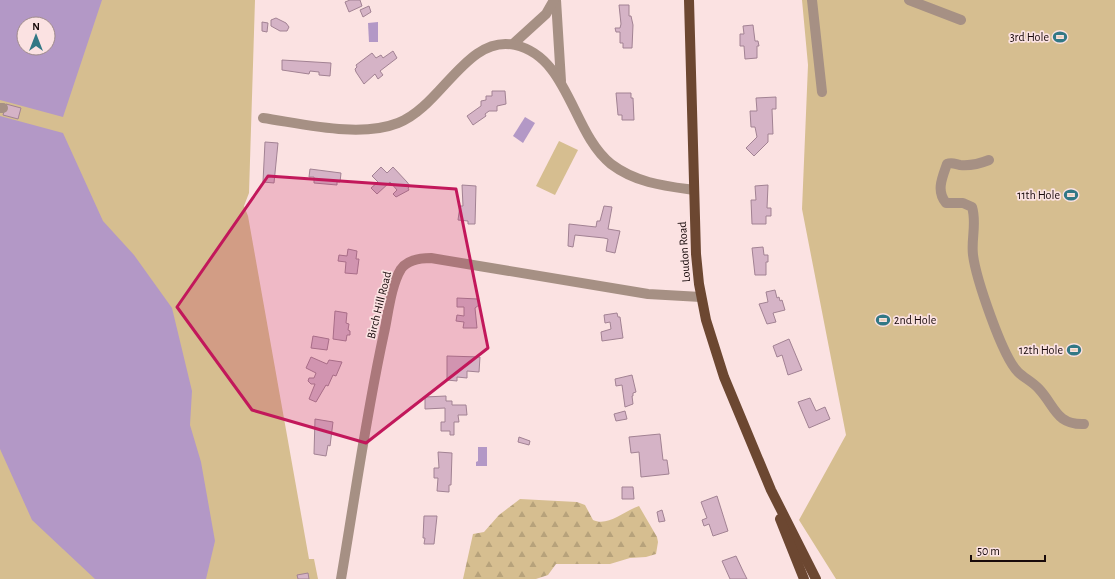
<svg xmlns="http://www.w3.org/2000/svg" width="1115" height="579" font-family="'Alegreya Sans',sans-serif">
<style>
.grass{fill:#d6be90;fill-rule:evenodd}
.forest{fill:url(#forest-firs)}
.water{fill:#b398c6;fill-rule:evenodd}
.building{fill:#d5b3c6;stroke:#a28293}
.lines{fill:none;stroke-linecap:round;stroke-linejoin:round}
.minor{stroke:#a69084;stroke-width:10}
.major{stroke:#6c4731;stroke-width:10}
.marked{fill:#c2185b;fill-opacity:0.2;stroke:#c2185b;stroke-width:3;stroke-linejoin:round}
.labels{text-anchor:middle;stroke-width:3.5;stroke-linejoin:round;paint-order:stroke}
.poi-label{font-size:12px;fill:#180a0b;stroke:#fbe2e2;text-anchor:end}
.street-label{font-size:12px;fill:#180a0b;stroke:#fbe2e2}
</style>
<defs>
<pattern id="forest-firs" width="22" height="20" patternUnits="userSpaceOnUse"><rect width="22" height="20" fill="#d6be90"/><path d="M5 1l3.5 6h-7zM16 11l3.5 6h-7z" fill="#b7a27b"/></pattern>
</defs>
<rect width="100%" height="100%" fill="#fbe2e2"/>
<g class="grass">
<path d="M0,0H255L249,193L244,206L248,216L309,559H314L318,579H0ZM24,24H48V48H24Z"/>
<path d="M802,0H1115V579H836L799,520L846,435L802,209L808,65Z"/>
<path d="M559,141L578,150L555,195L536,186Z"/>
</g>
<path class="forest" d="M520,499L577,502L585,505L593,520C608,527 624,511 639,506L657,537L658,542L656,554L646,557L630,558L610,564H556L548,575L536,579H463L473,534L484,532L499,515Z"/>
<g class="water">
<path d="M0,0H102L63,117L0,100ZM24,24H48V48H24Z"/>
<path d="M378,22V42H369L368,23Z"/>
<path d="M0,116L63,133L103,221L134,255L172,308L192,391L190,425L201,462L215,541L206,579H95L32,520L0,449Z"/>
<path d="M525,117L535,123L523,143L513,136Z"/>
<path d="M478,447H487V466H476V462L478,461Z"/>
</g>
<g class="building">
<path d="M350,0H360L362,6L349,12L345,2Z"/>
<path d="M619,5H629V16H631L633,25L632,48H623V43H620V32H616L615,28H620L621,24Z"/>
<path d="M369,6L371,12L363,17L360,10Z"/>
<path d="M276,18L286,23L289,27L287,31H280L271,26V20Z"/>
<path d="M262,22L268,23L267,32L262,31Z"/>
<path d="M753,25L755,41H758L759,46H757V58L745,59L744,46H740V34H744L743,26Z"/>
<path d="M393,51L397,58L380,71L383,75L378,79L375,74L364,84L356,72L355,69L357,67L356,65L372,53L376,58L381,55L383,58Z"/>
<path d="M282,60L331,63L330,76L319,75V72L310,71L309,74L282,70Z"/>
<path d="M492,91H505L506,104L497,106V111H489L485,114L486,116L473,125L467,116L481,106V101L486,100V96H492Z"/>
<path d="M616,93H631V98H633L634,120H622V115H618Z"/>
<path d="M776,97V109H772L773,134H768V142L754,156L746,148L757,137L755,127H751L750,111H757L756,98Z"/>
<path d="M6,104L21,108L18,119L3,115Z"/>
<path d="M265,142L278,143L274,183L263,182Z"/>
<path d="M381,167L387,173L393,167L407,182L410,186L408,188L409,190L396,197L393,194L397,190L390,182L377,194L371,188L378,182L372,176Z"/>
<path d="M310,169L341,173L340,182H337V185L314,183V177H309Z"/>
<path d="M462,185L476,186L475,224H468V221L458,220L460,206H463Z"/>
<path d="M768,185L767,208H771V216H766V224H752L751,200H756L755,186Z"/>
<path d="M604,206L612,207L608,229L620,231L615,253L606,251L608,239L604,238L575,235L573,247L568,246L569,224L596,227L597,221H600Z"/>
<path d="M763,247L764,255H768V262H766V275H755L752,248Z"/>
<path d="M348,249L357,251L356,259H359L357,274L345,273L346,262L338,261L339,255L347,256Z"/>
<path d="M775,290L777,298L779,297L780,301L782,300L785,310L773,313L776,322L767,324L759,304L768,302L766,292Z"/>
<path d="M457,298L478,299L479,305L475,308L477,328H463L464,322L456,321L457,315L464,316V307H457Z"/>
<path d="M335,311L347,313L346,323L349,324L348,330L350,331V335H347L346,341L333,339Z"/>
<path d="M617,313L618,317H620L623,338L602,341L601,332L611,329L610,322L605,323L604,315Z"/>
<path d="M313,336L329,339L327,350L311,348Z"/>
<path d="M789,339L802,370L788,375L782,355L777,357L773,346Z"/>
<path d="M447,356L480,357L479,372L467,371V378L457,377V381L447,380Z"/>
<path d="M311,357L327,364L329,360L342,362L336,376L333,375L328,386L326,385L316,402L309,399L315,384H311L308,381L309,378H314L316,373L306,368Z"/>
<path d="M632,375L636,392L633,393V396H632L633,404L625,407L622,385L616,386L615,379Z"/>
<path d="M446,396V401H452V405H466L467,415H458L459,422H454V435H450V431H441V422H445V408L425,409V397Z"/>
<path d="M810,398L816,411L825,407L830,419L809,428L798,402Z"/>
<path d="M625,411L627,419L616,421L614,414Z"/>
<path d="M315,419L333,422L330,446L328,445L326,456L314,454Z"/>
<path d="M660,434L663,460H667L669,474L641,477L639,452L631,453L629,437Z"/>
<path d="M519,437L530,441L529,445L518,442Z"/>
<path d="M438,452L452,453L451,485H449V492L437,491L438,478H434V468H439Z"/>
<path d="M622,487H633L634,499H622Z"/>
<path d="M717,496L728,531L713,536L709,524L704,526L702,520L707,518L701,502Z"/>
<path d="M662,510L665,521L659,522L657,512Z"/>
<path d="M424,516H437L434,544H424L425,538H423Z"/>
<path d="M736,556L743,571L747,579H730L722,561Z"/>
<path d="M308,573L309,579H298L297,575Z"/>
</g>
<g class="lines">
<g class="minor">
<path d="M556,0L561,81"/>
<path d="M812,0L822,92"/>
<path d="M909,0L961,20"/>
<path d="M513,44L546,14L554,0"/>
<path d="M0,108H3"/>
<path d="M263,118C304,124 360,138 398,123C441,107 467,34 515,45C569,57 572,133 611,164C636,183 665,186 694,190"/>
<path d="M989,160C979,164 970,166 960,165C955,164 952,162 947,164C942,178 936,191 946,203H963L972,207C977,223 971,239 973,255C976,278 1002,356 1018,372C1024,378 1033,382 1039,389C1055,406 1056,425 1084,424"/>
<path d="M341,579C355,497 366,415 384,333C388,315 391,285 401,269C408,259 421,258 431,258L648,294L701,297"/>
</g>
<g class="major">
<path d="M689,0L696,254L699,284L706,320L724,377L771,490L816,579"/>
<path d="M780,519L804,579"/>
</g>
</g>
<path class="marked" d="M268,176L456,189L488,348L366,443L252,410L177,307Z"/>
<defs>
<symbol id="stadium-bare" viewBox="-9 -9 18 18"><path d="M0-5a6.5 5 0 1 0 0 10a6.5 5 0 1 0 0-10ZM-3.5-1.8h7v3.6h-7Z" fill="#327885" stroke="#fbe2e2" stroke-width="2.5" paint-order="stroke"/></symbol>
</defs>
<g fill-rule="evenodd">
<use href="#stadium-bare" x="1050" y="27" width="20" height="20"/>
<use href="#stadium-bare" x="1061" y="185" width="20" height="20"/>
<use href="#stadium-bare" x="873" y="310" width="20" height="20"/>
<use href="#stadium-bare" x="1064" y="340" width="20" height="20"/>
</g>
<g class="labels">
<g class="poi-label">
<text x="1049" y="41">3rd Hole</text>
<text x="1060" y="199">11th Hole</text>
<text x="894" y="324" text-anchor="start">2nd Hole</text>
<text x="1063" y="354">12th Hole</text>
</g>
<g class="street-label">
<text transform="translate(684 252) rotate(-94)" y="4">Loudon Road</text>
<text transform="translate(379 305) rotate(-76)" y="4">Birch Hill Road</text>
</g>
</g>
<g transform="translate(36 36)"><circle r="19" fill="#fbe2e2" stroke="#a08c8c"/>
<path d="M0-3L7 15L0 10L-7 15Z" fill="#327885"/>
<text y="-6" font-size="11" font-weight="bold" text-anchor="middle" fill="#180a0b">N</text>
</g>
<path d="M971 555v6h74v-6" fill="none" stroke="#180a0b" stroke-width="2"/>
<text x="977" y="555" font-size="12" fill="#180a0b" stroke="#fbe2e2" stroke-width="3" paint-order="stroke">50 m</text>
</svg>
